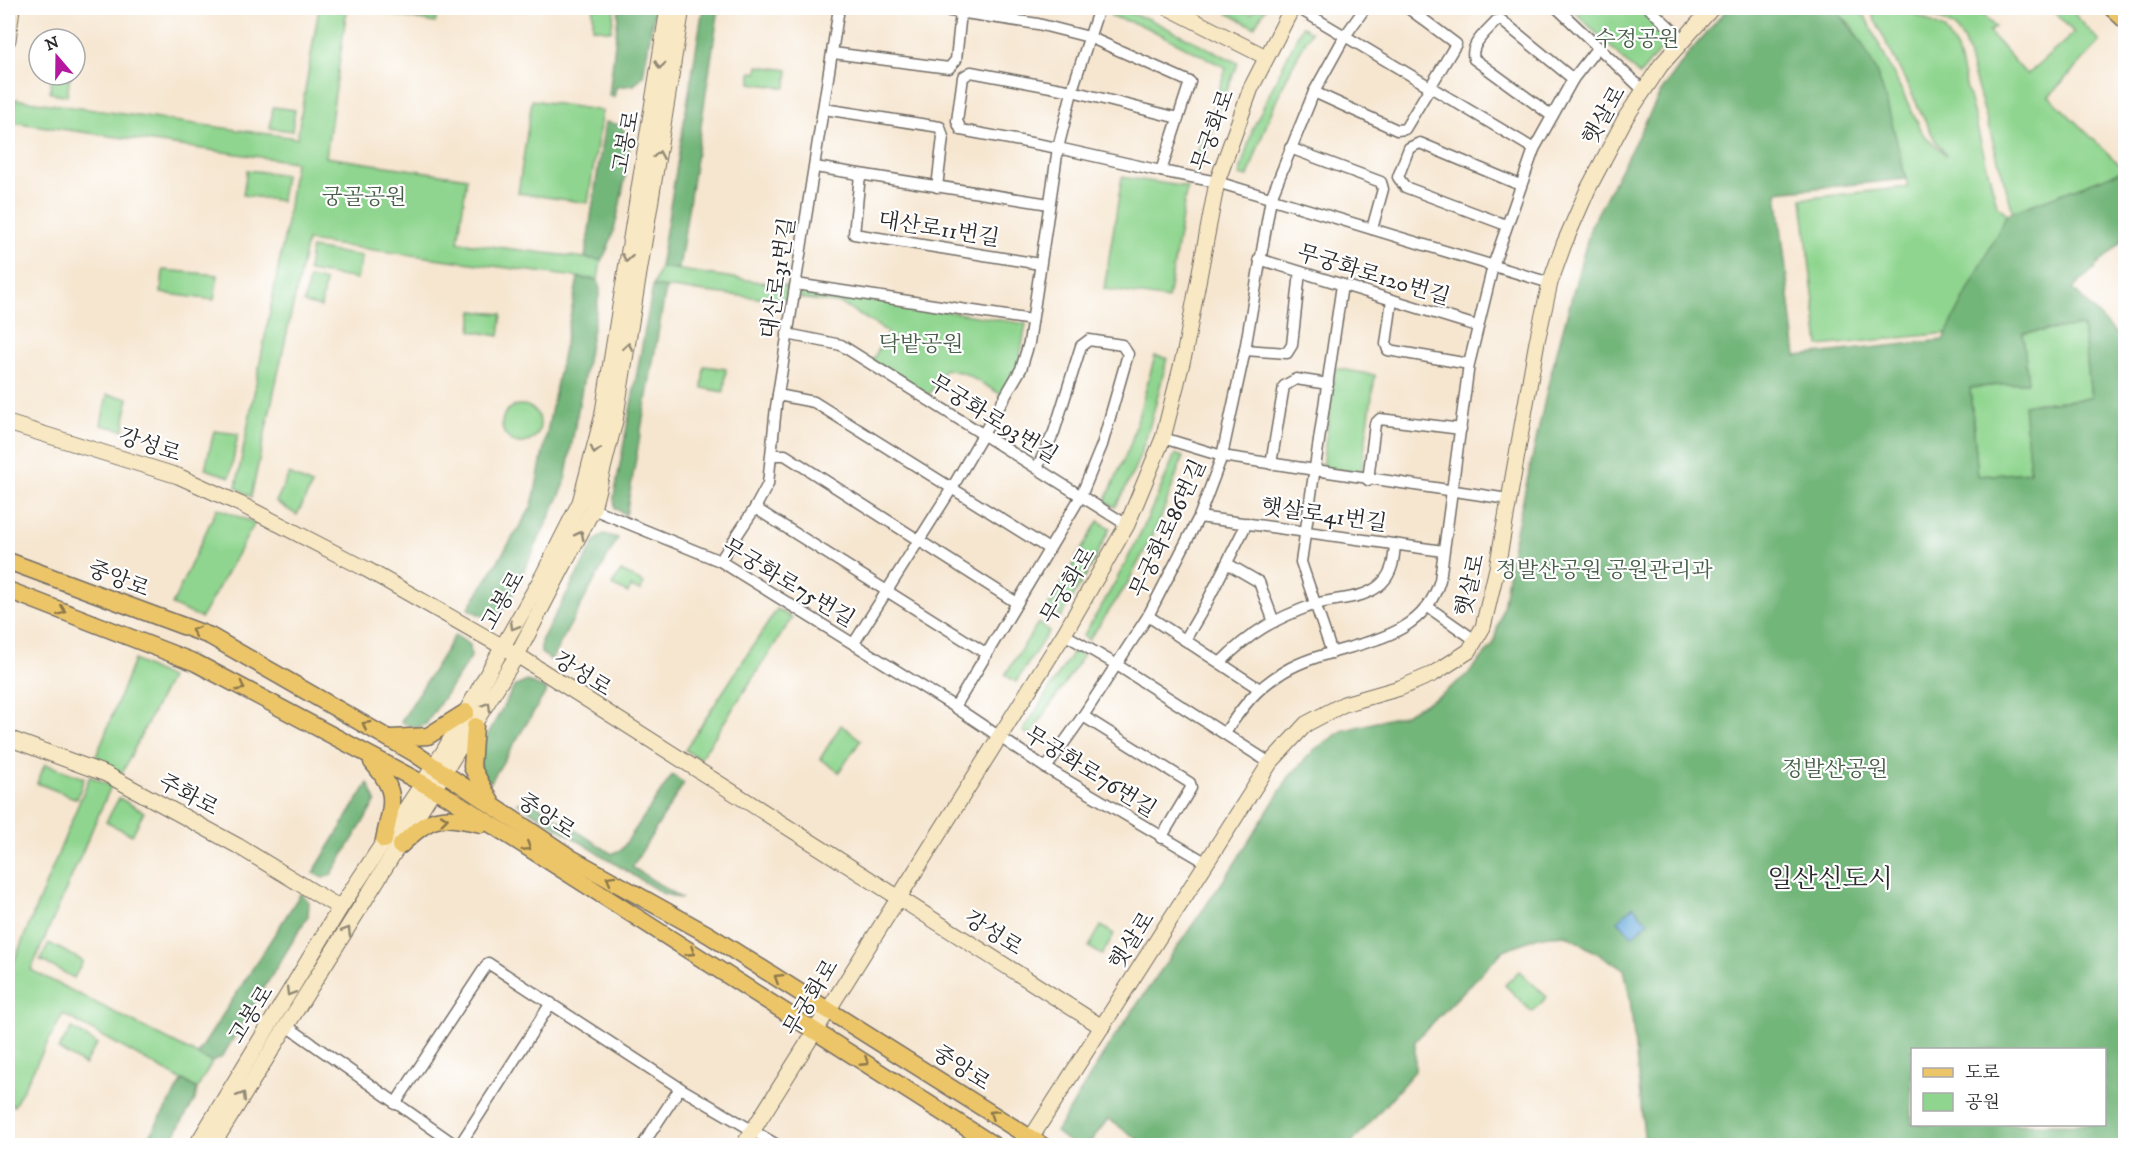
<svg xmlns="http://www.w3.org/2000/svg" width="2133" height="1153" font-family="'IM FELL DW Pica','Noto Serif KR',serif">
<style>
.green{fill:#8fd58f;stroke:#5d805d;stroke-width:1.5}
.forest{fill:#73b67a;stroke:#4f7052;stroke-width:1.5;fill-rule:evenodd}
.water{fill:#67aadc;stroke:#496a84;stroke-width:1.5}
.lines{fill:none;stroke-linecap:round;stroke-linejoin:round}
.street-casing{stroke:#726c65;stroke-width:13}
.secondary-casing{stroke:#726c65;stroke-width:17}
.primary-casing{stroke:#726c65;stroke-width:19}
.street{stroke:#fff;stroke-width:10}
.secondary{stroke:#f8e8c3;stroke-width:15}
.primary{stroke:#edc569;stroke-width:16}
.oneway{stroke:#928a77}
.oneway2{stroke:#8c784a}
.labels{text-anchor:middle;stroke-width:4.5;stroke-linejoin:round;paint-order:stroke}
.park-label{font-size:22px;fill:#495e49;stroke:#fff}
.street-label{font-size:22px;fill:#2b2b2b;stroke:#fff}
.quarter-label{font-size:26px;fill:#2b2b2b;stroke:#fff}
</style>
<rect width="100%" height="100%" fill="#fff"/>
<filter id="ink" filterUnits="userSpaceOnUse"><feTurbulence type="fractalNoise" baseFrequency=".0167" numOctaves="2"/><feDisplacementMap in="SourceGraphic" scale="12" xChannelSelector="R" yChannelSelector="G"/><feConvolveMatrix kernelMatrix="1 2 1 2 8 2 1 2 1" color-interpolation-filters="sRGB"/></filter>
<filter id="wash" filterUnits="userSpaceOnUse"><feTurbulence type="fractalNoise" baseFrequency=".008" numOctaves="4" result="noise"/><feDisplacementMap in="SourceGraphic" scale="24" xChannelSelector="R" yChannelSelector="G"/><feGaussianBlur stdDeviation="1.35" result="paint"/><feColorMatrix in="noise" values="0 0 0 0 0 0 0 0 0 0 0 0 0 0 0 0 0 1.4 0 .05"/><feComposite in="paint" operator="in"/></filter>
<g filter="url(#wash)">
<rect width="100%" height="100%" fill="#f6e6d0"/>
<g class="green">
<path d="M319,8H347L326,157L467,178L458,242L601,260L598,280L307,241L251,497L236,487L286,228L295,162L12,122L15,99L297,138Z"/>
<path d="M393,8H439L435,23L392,15Z"/>
<path d="M593,8H615L611,31L593,28Z"/>
<path d="M1113,8L1149,19L1238,63L1218,111L1202,167L1193,166L1226,68L1146,27L1111,16Z"/>
<path d="M1230,8L1251,14L1256,8H1266L1254,27L1227,13Z"/>
<path d="M1571,8H1641L1672,37L1639,75Z"/>
<path d="M1833,8H1856L1864,14L1923,134L1947,156L1935,140L1869,8H1904L1944,29L1957,50L1997,205L2007,214L1948,333L1819,346L1802,199L1908,187L1888,110L1853,27Z"/>
<path d="M1918,8H1977L1995,27L1989,32L2027,75L2074,33L2051,8H2069L2100,42L2049,96L2125,170L2013,212L1964,41L1954,27Z"/>
<path d="M1302,26L1311,32C1283,80 1265,124 1248,177L1239,175L1253,128Z"/>
<path d="M758,66L788,70L786,88L751,83V72L757,73Z"/>
<path d="M52,75H70L67,96L50,93Z"/>
<path d="M532,100L602,111L588,203L518,193Z"/>
<path d="M273,107L295,110L292,131L270,128Z"/>
<path d="M247,170L285,175L281,201L243,195Z"/>
<path d="M1122,177L1187,187L1168,299L1104,289Z"/>
<path d="M311,248L362,256L357,279L308,271Z"/>
<path d="M660,267L787,286L785,301L653,286Z"/>
<path d="M163,270L218,275L214,300L161,293Z"/>
<path d="M309,278L325,281L321,307L304,303Z"/>
<path d="M802,288L1026,324L1018,368L1002,395L964,373L945,369L928,396L872,361L888,332L842,304L800,298Z"/>
<path d="M473,311L502,314L499,336L471,331Z"/>
<path d="M2083,326L2091,398L2025,405L2030,472L1978,476L1970,388L2027,382L2022,333Z"/>
<path d="M1155,356L1167,358C1155,409 1143,462 1115,507L1105,502L1131,443Z"/>
<path d="M704,366L726,369L724,392L702,388Z"/>
<path d="M1335,368L1375,375L1361,473L1322,468Z"/>
<path d="M107,395L128,398L124,430L101,425Z"/>
<circle cx="521" cy="424" r="19"/>
<path d="M214,431L238,434L230,477L205,469Z"/>
<path d="M1175,454L1183,457L1159,523L1126,586L1089,640L1083,636C1121,577 1149,520 1175,454Z"/>
<path d="M289,474L312,485L297,515L276,502Z"/>
<path d="M217,508L255,523L201,618L172,605Z"/>
<path d="M1098,521L1110,528L1092,565L1061,617L1047,609Z"/>
<path d="M621,571L644,583L640,591L631,587L628,593L612,585Z"/>
<path d="M777,609L792,618L700,759L685,750Z"/>
<path d="M1038,623L1049,631L1016,682L1005,675Z"/>
<path d="M1074,650L1083,656L1030,736L1023,731Z"/>
<path d="M134,660L170,678L121,775L94,762Z"/>
<path d="M841,725L861,740L839,772L820,759Z"/>
<path d="M45,764L84,778L77,799L37,783Z"/>
<path d="M90,776L111,786L31,970L212,1062L197,1089L63,1014L14,1106L8,1103V976Z"/>
<path d="M119,798L144,812L132,835L106,822Z"/>
<path d="M1101,926L1114,934L1102,955L1089,947Z"/>
<path d="M49,943L83,961L74,978L40,960Z"/>
<path d="M1519,971L1547,997L1532,1012L1505,985Z"/>
<path d="M72,1028L97,1044L84,1065L58,1049Z"/>
</g>
<g class="forest">
<path d="M619,8H655L643,76L634,85L616,87L614,97L609,96Z"/>
<path d="M703,8H719L679,269L660,267Z"/>
<path d="M1728,8H1833C1883,56 1889,114 1906,179L1777,192L1796,356L1943,340L2007,214L2125,170V238L2073,289L2125,343V1145H1645L1630,998L1624,969L1566,935L1538,937L1504,950L1415,1041V1071L1350,1145H1146L1108,1119L1088,1145H1073L1056,1132L1111,1042L1228,874L1289,777L1315,749L1342,731L1403,715L1441,695L1469,673L1493,645L1504,602L1512,550L1549,381L1591,226L1661,92L1689,53ZM2083,326L2091,398L2024,405L2030,472L1978,476L1970,388L2028,382L2023,333ZM1912,1050H2104V1124H1912Z"/>
<path d="M605,122L620,125L630,139C628,163 616,243 601,260L585,258Z"/>
<path d="M578,278L598,280L600,290L564,486L512,596L502,611L485,617L468,609L531,508L534,497Z"/>
<path d="M653,286L666,288L626,515L615,508L614,497Z"/>
<path d="M604,534L618,538L551,660L541,653V641L596,540Z"/>
<path d="M455,635L470,645L471,657L426,724L416,728L401,722Z"/>
<path d="M527,681L547,690L490,783L480,771V749L514,687Z"/>
<path d="M672,775L684,783L632,867L682,899L662,893L518,803L532,802L612,854L622,849Z"/>
<path d="M368,783L376,801L331,875L323,878L313,873Z"/>
<path d="M301,893L309,902L308,916L222,1057L212,1062L197,1055Z"/>
<path d="M183,1080L197,1089L195,1100L168,1145H144Z"/>
</g>
<path class="water" d="M1633,906L1648,922L1632,936L1618,921Z"/>
</g>
<g filter="url(#ink)">
<g class="lines">
<defs>
<g id="street">
<path d="M931,8L1038,24L1089,37L1190,82L1161,171L1058,148L961,130L957,121L963,77L971,72L1072,91L1178,118"/>
<path d="M1298,8L1534,149"/>
<path d="M1557,8L1644,91"/>
<path d="M1649,8L1682,39"/>
<path d="M833,53L949,68L956,60L961,12"/>
<path d="M1314,92L1397,130L1405,129L1456,44L1408,8"/>
<path d="M824,109L940,127L943,137L937,187"/>
<path d="M1552,116L1474,59C1469,45 1487,31 1496,21L1501,20L1573,79"/>
<path d="M1290,148L1381,182L1383,189L1372,229"/>
<path d="M815,167L1049,204"/>
<path d="M1161,171L1217,182L1550,283"/>
<path d="M860,175L854,234L1040,264"/>
<path d="M1506,225L1405,187L1398,177L1409,148L1420,143L1520,185"/>
<path d="M1259,259L1477,326"/>
<path d="M796,284L1032,320"/>
<path d="M1392,300L1386,344L1388,350L1469,364"/>
<path d="M787,334L841,345L1127,525"/>
<path d="M1245,350L1287,353L1292,345L1300,272"/>
<path d="M778,395L814,402L1049,549"/>
<path d="M1163,438L1222,456L1508,499"/>
<path d="M772,455H785L1017,603"/>
<path d="M1271,464L1284,386L1296,379L1328,384"/>
<path d="M1368,480L1375,424L1380,419L1461,429"/>
<path d="M755,508L987,654"/>
<path d="M593,509L720,561L955,707L1046,768L1207,863"/>
<path d="M1199,517L1443,551"/>
<path d="M720,561L755,508L768,484L776,407L839,8"/>
<path d="M1228,564L1259,582L1274,622"/>
<path d="M1428,607L1475,640"/>
<path d="M1148,616L1258,688"/>
<path d="M1064,634L1117,665L1270,763"/>
<path d="M1185,640L1206,604L1247,523"/>
<path d="M854,643L952,488L1021,369L1029,343L1058,148L1074,84L1099,8"/>
<path d="M1332,653L1301,562L1342,285"/>
<path d="M1220,663C1249,633 1274,619 1313,605C1335,597 1364,601 1382,583C1393,572 1394,558 1395,544"/>
<path d="M955,707L1081,496L1102,445L1128,354L1122,345L1089,340L1081,346L1054,432L1037,468"/>
<path d="M1083,716L1190,783L1191,788L1161,838"/>
<path d="M1225,733C1242,707 1257,687 1285,671C1337,640 1420,650 1440,580L1469,364L1493,266L1534,149L1573,79L1598,47"/>
<path d="M1046,768L1083,716L1148,616L1199,517L1222,456L1228,428L1245,350L1271,198L1314,92L1345,36L1365,8"/>
<path d="M287,1026L457,1146"/>
<path d="M395,1104L488,963L680,1088L779,1146"/>
<path d="M459,1146L551,1003"/>
<path d="M642,1146L680,1088"/>
</g>
<g id="secondary">
<path d="M1169,8L1266,57"/>
<path d="M8,40L12,8"/>
<path d="M8,423L178,476L240,504L366,569L517,655L1102,1027"/>
<path d="M8,738L106,774L238,846L340,908"/>
<path d="M1031,1138L1270,763L1306,724L1344,704L1400,688L1433,674L1469,651L1483,627L1497,568L1537,341L1550,283L1564,244L1588,189L1626,117L1661,65L1712,8"/>
<path d="M196,1146L340,908L444,751L542,577L580,502L602,418L668,8"/>
<path d="M212,1146L517,655L593,509L615,421L682,8"/>
<path d="M743,1146L1064,634L1127,525L1163,438L1185,351L1217,182L1251,88L1292,8"/>
</g>
<g id="primary">
<path d="M2112,8L2126,21"/>
<path d="M8,561L210,636L414,753L571,858L709,935L1043,1146"/>
<path d="M8,590L196,663L450,798L995,1146"/>
<path d="M475,726L472,767L491,802"/>
<path d="M391,738L428,736L466,712"/>
<path d="M372,762C399,793 392,802 384,840"/>
<path d="M400,846C431,816 439,814 481,824"/>
</g>
</defs>
<use href="#street" class="street-casing"/>
<use href="#secondary" class="secondary-casing"/>
<use href="#primary" class="primary-casing"/>
<use href="#street" class="street"/>
<use href="#secondary" class="secondary"/>
<use href="#primary" class="primary"/>
</g>
<defs><path id="oneway-chevron" d="M-2-3.5L2.5 0L-2 3.5" fill="none" stroke-width="1.6" stroke-linecap="round" stroke-linejoin="round" transform="scale(1.5)"/></defs>
<g class="oneway">
<use href="#oneway-chevron" transform="translate(660 65) rotate(98)"/>
<use href="#oneway-chevron" transform="translate(659 155) rotate(-80)"/>
<use href="#oneway-chevron" transform="translate(627 258) rotate(99)"/>
<use href="#oneway-chevron" transform="translate(628 347) rotate(-80)"/>
<use href="#oneway-chevron" transform="translate(595 450) rotate(104)"/>
<use href="#oneway-chevron" transform="translate(580 535) rotate(-63)"/>
<use href="#oneway-chevron" transform="translate(514 626) rotate(120)"/>
<use href="#oneway-chevron" transform="translate(487 706) rotate(-59)"/>
<use href="#oneway-chevron" transform="translate(347 931) rotate(-58)"/>
<use href="#oneway-chevron" transform="translate(290 992) rotate(121)"/>
<use href="#oneway-chevron" transform="translate(242 1096) rotate(-58)"/>
</g>
<g class="oneway2">
<use href="#oneway-chevron" transform="translate(62 611) rotate(21)"/>
<use href="#oneway-chevron" transform="translate(195 631) rotate(-160)"/>
<use href="#oneway-chevron" transform="translate(241 687) rotate(28)"/>
<use href="#oneway-chevron" transform="translate(366 725) rotate(-150)"/>
<use href="#oneway-chevron" transform="translate(444 819) rotate(-7)"/>
<use href="#oneway-chevron" transform="translate(527 847) rotate(32)"/>
<use href="#oneway-chevron" transform="translate(610 879) rotate(-151)"/>
<use href="#oneway-chevron" transform="translate(691 952) rotate(33)"/>
<use href="#oneway-chevron" transform="translate(778 978) rotate(-148)"/>
<use href="#oneway-chevron" transform="translate(865 1062) rotate(33)"/>
<use href="#oneway-chevron" transform="translate(993 1114) rotate(-147)"/>
</g>
</g>
<g class="labels">
<g class="park-label">
<text x="1637" y="46">수정공원</text>
<text x="364" y="204">궁골공원</text>
<text x="921" y="351">닥밭공원</text>
<text x="1604" y="577">정발산공원 공원관리과</text>
<text x="1835" y="776">정발산공원</text>
</g>
<g class="street-label">
<text transform="translate(1603 115) rotate(-60)" y="8">햇살로</text>
<text transform="translate(1212 130) rotate(-70)" y="8">무궁화로</text>
<text transform="translate(625 142) rotate(-79)" y="8">고봉로</text>
<text transform="translate(939 228) rotate(9)" y="8">대산로11번길</text>
<text transform="translate(1374 274) rotate(17)" y="8">무궁화로120번길</text>
<text transform="translate(777 278) rotate(-81)" y="8">대산로31번길</text>
<text transform="translate(994 418) rotate(32)" y="8">무궁화로93번길</text>
<text transform="translate(150 444) rotate(18)" y="8">강성로</text>
<text transform="translate(1324 514) rotate(8)" y="8">햇살로41번길</text>
<text transform="translate(1167 528) rotate(-65)" y="8">무궁화로86번길</text>
<text transform="translate(119 578) rotate(21)" y="8">중앙로</text>
<text transform="translate(789 582) rotate(31)" y="8">무궁화로75번길</text>
<text transform="translate(1067 585) rotate(-59)" y="8">무궁화로</text>
<text transform="translate(1469 585) rotate(-77)" y="8">햇살로</text>
<text transform="translate(502 600) rotate(-60)" y="8">고봉로</text>
<text transform="translate(583 673) rotate(32)" y="8">강성로</text>
<text transform="translate(1091 771) rotate(32)" y="8">무궁화로76번길</text>
<text transform="translate(189 794) rotate(28)" y="8">주화로</text>
<text transform="translate(547 815) rotate(33)" y="8">중앙로</text>
<text transform="translate(994 932) rotate(32)" y="8">강성로</text>
<text transform="translate(1131 940) rotate(-57)" y="8">햇살로</text>
<text transform="translate(810 997) rotate(-59)" y="8">무궁화로</text>
<text transform="translate(250 1014) rotate(-58)" y="8">고봉로</text>
<text transform="translate(962 1067) rotate(33)" y="8">중앙로</text>
</g>
<g class="quarter-label">
<text x="1830" y="887">일산신도시</text>
</g>
</g>
<rect width="2133" height="1153" fill="none" stroke="#fff" stroke-width="30"/>
<rect x="1911" y="1048" width="195" height="78" fill="#ffffff" stroke="#aaaaaa" stroke-width="1.5"/>
<rect x="1923" y="1068" width="30" height="9" fill="#edc569" stroke="#aaaaaa" stroke-width="1.5"/>
<text x="1965" y="1078" font-size="18" fill="#2b2b2b">도로</text>
<rect x="1923" y="1093" width="30" height="18" fill="#8fd58f" stroke="#aaaaaa" stroke-width="1.5"/>
<text x="1965" y="1108" font-size="18" fill="#2b2b2b">공원</text>
<g transform="translate(57 57) rotate(340)"><circle r="28" fill="#ffffff" stroke="#aaaaaa" stroke-width="1.5"/>
<path d="M0-4.5L10 22L0 15L-10 22Z" fill="#b5179e"/>
<text y="-9" font-size="16" font-weight="bold" text-anchor="middle" fill="#2b2b2b">N</text>
</g>
</svg>
